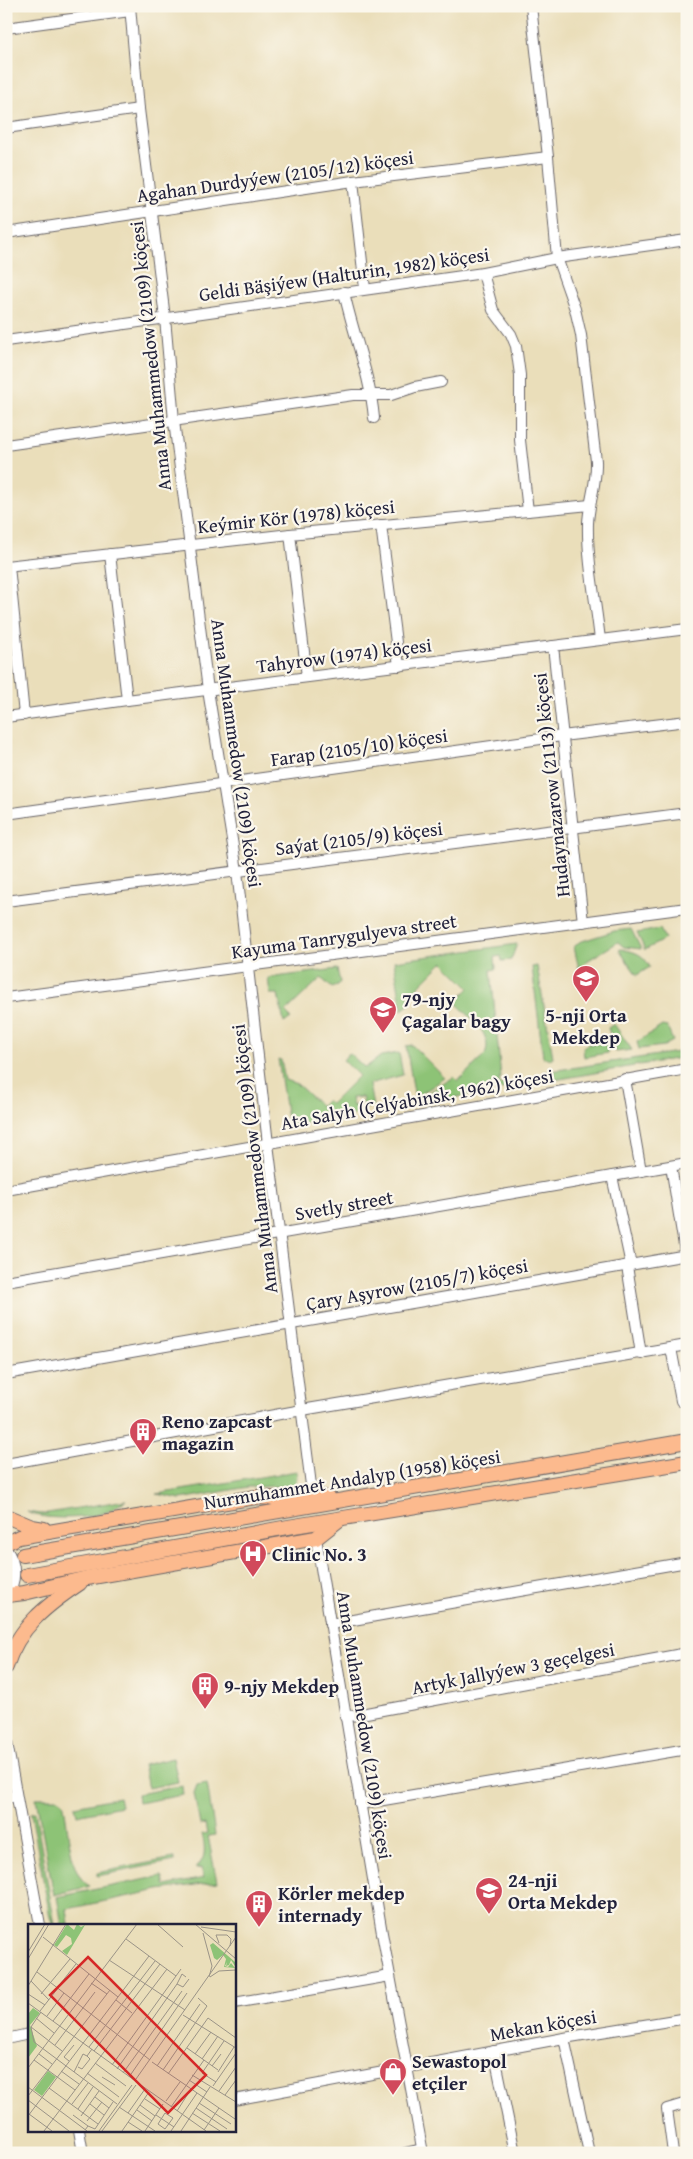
<svg xmlns="http://www.w3.org/2000/svg" width="693" height="2159" font-family="'Gentium Book Plus',serif">
<style>
.green{fill:#8dc376;stroke:#587258}
.lines{fill:none;stroke-linecap:round;stroke-linejoin:round}
.minor-casing{stroke:#686467;stroke-width:12}
.major-casing{stroke:#686467;stroke-width:16}
.minor{stroke:#fff;stroke-width:10}
.major{stroke:#fcba8e;stroke-width:14}
.labels{text-anchor:middle;stroke-width:4.5;stroke-linejoin:round;paint-order:stroke}
.street-label{font-size:19px;fill:#22223b;stroke:#fbf7ec}
.poi-label{font-size:19px;font-weight:bold;fill:#22223b;stroke:#fbf7ec;text-anchor:start}
.inset-road{fill:none;stroke:#9a9387;stroke-width:1}
.view{fill:#d62828;fill-opacity:0.15;stroke:#d62828;stroke-width:2.5}
.inset-edge{fill:none;stroke:#22223b;stroke-width:2.5}
</style>
<rect width="100%" height="100%" fill="#fbf7ec"/>
<filter id="ink" filterUnits="userSpaceOnUse"><feTurbulence type="fractalNoise" baseFrequency=".02" numOctaves="2"/><feDisplacementMap in="SourceGraphic" scale="10" xChannelSelector="R" yChannelSelector="G"/><feConvolveMatrix kernelMatrix="1 2 1 2 8 2 1 2 1" color-interpolation-filters="sRGB"/></filter>
<filter id="wash" filterUnits="userSpaceOnUse"><feTurbulence type="fractalNoise" baseFrequency=".0096" numOctaves="4" result="noise"/><feDisplacementMap in="SourceGraphic" scale="20" xChannelSelector="R" yChannelSelector="G"/><feGaussianBlur stdDeviation="1.12" result="paint"/><feColorMatrix in="noise" values="0 0 0 0 0 0 0 0 0 0 0 0 0 0 0 0 0 1.4 0 .05"/><feComposite in="paint" operator="in"/></filter>
<g filter="url(#wash)">
<rect width="100%" height="100%" fill="#eadeba"/>
<g class="green">
<path d="M631,929L641,949L624,947L618,942L587,961L583,965L590,985L583,987L574,947L579,942L614,931Z"/>
<path d="M660,929L665,939L645,950L637,933Z"/>
<path d="M517,944L511,960L502,961L501,956L495,957L496,969L491,970L501,1078L499,1079L500,1085L544,1078V1072L678,1052L680,1058L417,1104V1100L454,1077L458,1081L485,1055C494,1034 468,1016 455,1002L469,988L443,962L408,997L412,1002L402,1010L394,961Z"/>
<path d="M621,949C636,952 643,954 650,967L637,975L619,950Z"/>
<path d="M537,966L553,1057L550,1059L543,1057L532,967Z"/>
<path d="M337,969L340,982L338,985L332,988L321,978L285,1012L291,1018L284,1023L278,994H270L268,978Z"/>
<path d="M614,1024L632,1050L616,1052L608,1028Z"/>
<path d="M662,1026L667,1027L673,1041L664,1046L639,1049L637,1042Z"/>
<path d="M606,1043L608,1053L584,1057L583,1047L588,1044Z"/>
<path d="M412,1045L445,1078L415,1098L406,1046Z"/>
<path d="M349,1053L365,1068L381,1056L399,1053L403,1075L369,1084L373,1107L364,1108L362,1097L351,1098L353,1106L357,1105L358,1114L288,1126L278,1059L281,1060L285,1080L297,1084L321,1106L327,1100L331,1104L359,1076L343,1060Z"/>
<path d="M297,1471L296,1482L292,1486L248,1487L181,1499L157,1494Z"/>
<path d="M126,1500C121,1503 115,1508 109,1511C91,1519 45,1521 27,1512L42,1514Z"/>
<path d="M173,1758L178,1782L148,1788L143,1765Z"/>
<path d="M207,1783L215,1835L208,1836L217,1882L159,1890L67,1909L69,1925H62L57,1897L162,1876L165,1886L204,1878L201,1868L196,1869V1867C207,1859 205,1846 202,1834L207,1833L205,1824L200,1825L194,1793L197,1785Z"/>
<path d="M182,1786L183,1795L138,1803L137,1794Z"/>
<path d="M119,1797L121,1806L77,1815L75,1806Z"/>
<path d="M36,1798H57L63,1802C69,1824 68,1876 90,1886L54,1895Z"/>
<path d="M35,1812L55,1925H53L50,1917L31,1813Z"/>
<path d="M174,1858L175,1861L97,1876V1873Z"/>
</g>
</g>
<g filter="url(#ink)">
<g class="lines">
<defs>
<g id="minor">
<path d="M130,6L139,109L165,318L174,421L208,690L237,871L268,1144L313,1501"/>
<path d="M531,6L548,157L557,258L575,309L581,335L596,461C597,483 589,502 588,523C587,561 596,602 600,640"/>
<path d="M6,28L130,11"/>
<path d="M6,128L139,109"/>
<path d="M353,181L365,289"/>
<path d="M6,233L353,181L548,157"/>
<path d="M483,273L493,310L511,334L516,346L520,375V440L528,511"/>
<path d="M344,292C353,334 370,374 374,418"/>
<path d="M6,341L483,273L557,258L687,240"/>
<path d="M6,445L353,395H391L415,387L441,382"/>
<path d="M381,525L399,666"/>
<path d="M290,534L307,677"/>
<path d="M110,554L127,700"/>
<path d="M6,566L290,534L590,505"/>
<path d="M9,566L24,715"/>
<path d="M553,646L583,922"/>
<path d="M6,717L127,700L687,629"/>
<path d="M6,814L562,736L687,721"/>
<path d="M6,901L687,813"/>
<path d="M6,998L687,908"/>
<path d="M625,1079L641,1171"/>
<path d="M671,1166L687,1264"/>
<path d="M612,1176L631,1265"/>
<path d="M6,1190L687,1069"/>
<path d="M627,1266L641,1354"/>
<path d="M6,1281L687,1163"/>
<path d="M671,1348L681,1401"/>
<path d="M6,1374L687,1255"/>
<path d="M6,1464L302,1410L687,1345"/>
<path d="M316,1538L382,1933L423,2153"/>
<path d="M6,1549C17,1564 17,1582 6,1597"/>
<path d="M330,1624L687,1562"/>
<path d="M345,1717L687,1653"/>
<path d="M6,1737L40,1925"/>
<path d="M6,1798L16,1796"/>
<path d="M360,1804L687,1749"/>
<path d="M234,2003L390,1976"/>
<path d="M564,2038L589,2153"/>
<path d="M6,2039L29,2034"/>
<path d="M494,2051L515,2153"/>
<path d="M234,2100L564,2038L687,2018"/>
<path d="M79,2130L83,2153"/>
<path d="M405,2153L422,2149"/>
<path d="M673,2153L667,2109L687,2103"/>
</g>
<g id="major">
<path d="M6,1516L32,1527L44,1529"/>
<path d="M6,1543L19,1537L256,1497L284,1499L312,1494L330,1499"/>
<path d="M23,1555L687,1441"/>
<path d="M27,1575L288,1527L687,1462"/>
<path d="M8,1595L24,1593L87,1578L316,1538L340,1519"/>
<path d="M6,1667C18,1627 47,1605 80,1583"/>
</g>
</defs>
<use href="#minor" class="minor-casing"/>
<use href="#major" class="major-casing"/>
<use href="#minor" class="minor"/>
<use href="#major" class="major"/>
</g>
</g>
<defs>
<symbol id="school-pin" viewBox="-11 -11 22 30"><path d="M0 17L-7.5 6A9.5 9.5 0 1 1 7.5 6Z" fill="#d1495b" stroke="#fbf7ec"/><path d="M0-5L7-2L0 1L-7-2ZM-4 1L0 2.5L4 1V4Q0 6-4 4Z" fill="#fff"/></symbol>
<symbol id="building-pin" viewBox="-11 -11 22 30"><path d="M0 17L-7.5 6A9.5 9.5 0 1 1 7.5 6Z" fill="#d1495b" stroke="#fbf7ec"/><path d="M-4-6H4V6H1V3H-1V6H-4ZM-2.5-4.3h1.7v1.8h-1.7ZM.8-4.3h1.7v1.8H.8ZM-2.5-1h1.7V.8h-1.7ZM.8-1h1.7V.8H.8Z" fill="#fff"/></symbol>
<symbol id="hospital-pin" viewBox="-11 -11 22 30"><path d="M0 17L-7.5 6A9.5 9.5 0 1 1 7.5 6Z" fill="#d1495b" stroke="#fbf7ec"/><path d="M-5-5h3v3.5h4V-5h3V5h-3V1.5h-4V5h-3Z" fill="#fff"/></symbol>
<symbol id="shop-pin" viewBox="-11 -11 22 30"><path d="M0 17L-7.5 6A9.5 9.5 0 1 1 7.5 6Z" fill="#d1495b" stroke="#fbf7ec"/><path d="M-5-2.5h2.3a2.7 3.5 0 0 1 5.4 0H5L5.5 6h-11ZM-1.5-2.5h3a1.5 2.3 0 0 0-3 0Z" fill="#fff"/></symbol>
</defs>
<g fill-rule="evenodd">
<use href="#school-pin" x="570" y="963" width="32" height="43"/>
<use href="#school-pin" x="367" y="994" width="32" height="43"/>
<use href="#building-pin" x="127" y="1416" width="32" height="43"/>
<use href="#hospital-pin" x="237" y="1538" width="32" height="43"/>
<use href="#building-pin" x="189" y="1670" width="32" height="43"/>
<use href="#school-pin" x="473" y="1875" width="32" height="43"/>
<use href="#building-pin" x="243" y="1888" width="32" height="43"/>
<use href="#shop-pin" x="377" y="2056" width="32" height="43"/>
</g>
<g class="labels">
<g class="street-label">
<text transform="translate(275 176) rotate(-8)" y="7">Agahan Durdyýew (2105/12) köçesi</text>
<text transform="translate(344 274) rotate(-8)" y="7">Geldi Bäşiýew (Halturin, 1982) köçesi</text>
<text transform="translate(150 356) rotate(-96)" y="7">Anna Muhammedow (2109) köçesi</text>
<text transform="translate(296 516) rotate(-6)" y="7">Keýmir Kör (1978) köçesi</text>
<text transform="translate(344 655) rotate(-7)" y="7">Tahyrow (1974) köçesi</text>
<text transform="translate(359 747) rotate(-8)" y="7">Farap (2105/10) köçesi</text>
<text transform="translate(237 753) rotate(82)" y="7">Anna Muhammedow (2109) köçesi</text>
<text transform="translate(551 785) rotate(-96)" y="7">Hudaynazarow (2113) köçesi</text>
<text transform="translate(359 838) rotate(-7)" y="7">Saýat (2105/9) köçesi</text>
<text transform="translate(344 936) rotate(-8)" y="7">Kayuma Tanrygulyeva street</text>
<text transform="translate(417 1099) rotate(-10)" y="7">Ata Salyh (Çelýabinsk, 1962) köçesi</text>
<text transform="translate(254 1159) rotate(-97)" y="7">Anna Muhammedow (2109) köçesi</text>
<text transform="translate(344 1205) rotate(-10)" y="7">Svetly street</text>
<text transform="translate(417 1284) rotate(-10)" y="7">Çary Aşyrow (2105/7) köçesi</text>
<text transform="translate(352 1479) rotate(-9)" y="7">Nurmuhammet Andalyp (1958) köçesi</text>
<text transform="translate(513 1668) rotate(-11)" y="7">Artyk Jallyýew 3 geçelgesi</text>
<text transform="translate(365 1725) rotate(81)" y="7">Anna Muhammedow (2109) köçesi</text>
<text transform="translate(543 2025) rotate(-10)" y="7">Mekan köçesi</text>
</g>
<g class="poi-label">
<text x="402" y="1006">79-njy<tspan x="402" dy="22">Çagalar bagy</tspan></text>
<text x="586" y="1022" text-anchor="middle">5-nji Orta<tspan x="586" dy="22">Mekdep</tspan></text>
<text x="162" y="1428">Reno zapcast<tspan x="162" dy="22">magazin</tspan></text>
<text x="272" y="1561">Clinic No. 3</text>
<text x="224" y="1693">9-njy Mekdep</text>
<text x="508" y="1887">24-nji<tspan x="508" dy="22">Orta Mekdep</tspan></text>
<text x="278" y="1900">Körler mekdep<tspan x="278" dy="22">internady</tspan></text>
<text x="412" y="2068">Sewastopol<tspan x="412" dy="22">etçiler</tspan></text>
</g>
</g>
<g transform="translate(28 1924)">
<rect width="208" height="208" fill="#eadeba"/>
<path d="M39,0L46,6L49,0L53,3L57,1L39,31L34,27L44,20L43,14L38,11L29,23L26,21ZM185,19L207,38V42L203,36L201,41L198,42L199,38L197,42L200,43L203,39L207,44L196,43L198,35L195,31L189,36L186,34L182,21Z" fill="#8dc376"/>
<path d="M5,84L12,89L2,101L9,122L0,134V90Z" fill="#8dc376"/>
<path d="M20,147L28,153L14,172L6,166Z" fill="#8dc376"/>
<path class="inset-road" d="M129,0L155,23M167,0L208,35M173,3L208,8M175,9L184,42L181,53M15,13L90,73M98,15L148,52M191,19L188,11H199L203,15L202,22M0,28L17,0M0,35L21,0M81,36L157,86M9,48L122,136M182,53L191,47L208,46M3,57L21,76M63,59L79,70M149,60L154,50L158,53M0,62L38,0M29,64L48,40M0,70L17,81M13,70L42,35M88,76L104,89M0,79L106,156M12,87L30,64M13,88L3,103L34,127M155,91L208,124M19,92L36,69M8,94L26,109M25,97L61,50M3,103L6,118L89,180M27,121L67,68M61,123L127,37M159,124L190,146M66,127L132,40M11,130L24,140M167,130L183,108M174,135L190,112M6,136L47,166M41,137L36,133L46,121M124,138L207,195M67,139L98,162M84,141L153,45M129,142L172,80M184,142L193,130M50,143L54,145L62,135L59,132M0,144L109,0M89,145L149,60L155,63L161,55M135,146L179,82L170,74M33,147L51,160M46,148L55,130L59,132L64,125M190,148L206,123M59,149L91,173M95,149L154,67M140,150L180,94L208,114M164,151L208,178M74,153L87,161M101,153L159,69M108,155L208,13M161,156L179,168M188,158L174,149L196,117M110,159L178,207M185,162L208,129M0,163L59,207M21,164L70,200M191,167L208,143M197,171L208,156M0,172L82,66M67,173L81,184M117,175L132,185M0,176L41,207M138,177L152,158M171,179L203,200M44,180L60,159M62,180L76,191M112,181L127,192M91,183L127,207M143,183L176,136M168,184L199,205M50,185L65,163M109,186L124,197M149,187L163,165M100,189L117,165M137,189L145,194L137,205L130,200ZM164,189L192,207M1,190L24,207M45,191L60,202M128,191L146,203M0,192L121,32M53,192L71,167M59,197L74,178M100,198L114,207M57,206L60,202L67,205L85,178M176,206L191,184M16,207L139,45M71,207L104,161M74,207L108,161M94,207L121,168M117,207L135,180M143,207L169,169M153,207L182,163"/>
<path class="view" d="M60,33L178,151L140,189L22,71Z"/>
<rect width="208" height="208" class="inset-edge"/>
</g>
<rect width="693" height="2159" fill="none" stroke="#fbf7ec" stroke-width="25"/>
</svg>
